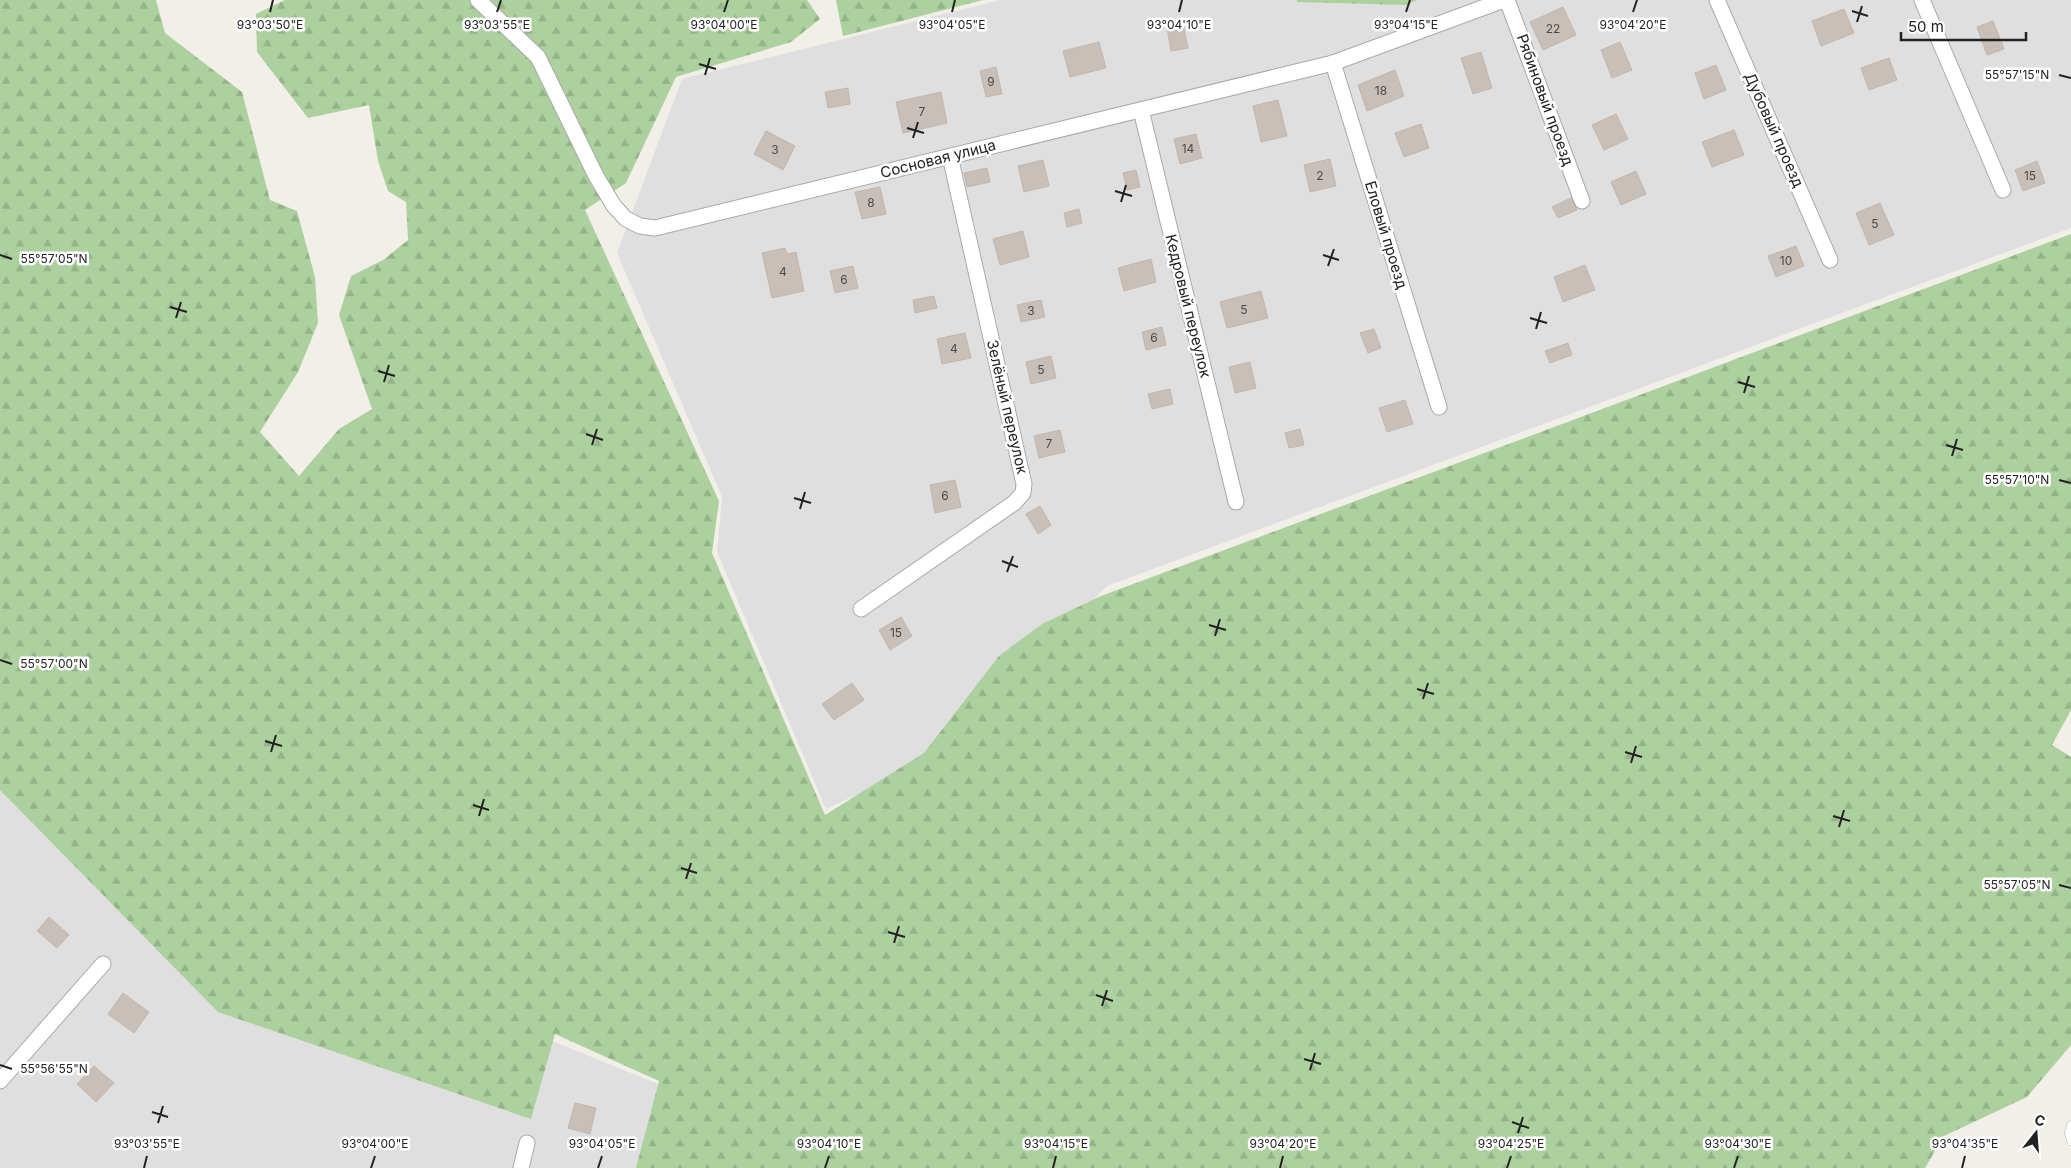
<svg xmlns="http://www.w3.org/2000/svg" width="2071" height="1168" font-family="Inter,sans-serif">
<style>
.residential{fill:#e0dfdf}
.forest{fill:url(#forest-firs)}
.building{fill:#c7bfb8;stroke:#c4b6ab}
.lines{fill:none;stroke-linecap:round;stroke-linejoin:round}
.service-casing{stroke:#a9a9a9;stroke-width:9}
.minor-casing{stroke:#a9a9a9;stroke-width:17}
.service{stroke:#fff;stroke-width:8}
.minor{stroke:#fff;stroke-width:15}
.ticks{fill:none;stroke:#222;stroke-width:2}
.labels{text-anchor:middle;stroke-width:5;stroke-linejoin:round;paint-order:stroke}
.number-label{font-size:12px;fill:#4b4948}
.street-label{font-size:15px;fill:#222;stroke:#fff}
.ticks-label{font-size:12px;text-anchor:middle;fill:#222;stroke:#fff;stroke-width:5;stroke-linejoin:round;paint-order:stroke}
</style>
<defs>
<pattern id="forest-firs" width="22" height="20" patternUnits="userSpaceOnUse" patternTransform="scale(1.25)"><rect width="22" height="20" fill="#add19e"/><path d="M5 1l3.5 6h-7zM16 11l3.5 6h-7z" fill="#95b388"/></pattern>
</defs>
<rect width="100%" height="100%" fill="#f2efe9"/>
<g class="residential">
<path d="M1000,0H2071V228L1107,586L932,760L826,809L717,552L722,497L617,253L682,79Z"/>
<path d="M0,733L373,968L663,1086L831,1168H0Z"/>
</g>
<g class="forest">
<path d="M0,0H156L165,33L242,92L270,200L297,211L315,277L318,323L298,372L260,432L299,476L339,429L372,409L339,315L351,276L383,260L408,240L406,202L388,191L378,161L369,105L308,118L257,52L256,14L285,0H807L820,19L791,42L676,77L626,183L585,210L719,501L712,553L825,815L924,753L999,656L1042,624L1101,596L2071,234V710L2052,745L2071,757V1045L2027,1097L1944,1136L1925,1168H636L659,1081L555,1034L531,1119L218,1012L0,790Z"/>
<path d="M836,0H983L843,36Z"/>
<path d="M1297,0H1417L1406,5L1297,2Z"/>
</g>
<g class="building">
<path d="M1563,7L1576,35L1543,50L1530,22Z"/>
<path d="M1844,9L1854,33L1821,46L1812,21Z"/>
<path d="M1993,21L2004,49L1987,55L1977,27Z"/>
<path d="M1183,24L1188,48L1171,51L1167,28Z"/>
<path d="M1099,42L1106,68L1070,77L1063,51Z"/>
<path d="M1620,42L1632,70L1612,78L1601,50Z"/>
<path d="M1481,52L1492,88L1473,94L1461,58Z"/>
<path d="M1889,58L1897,80L1869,90L1861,68Z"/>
<path d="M1716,65L1726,90L1704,99L1695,73Z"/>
<path d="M996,67L1002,94L986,97L980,71Z"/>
<path d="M1395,70L1404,96L1367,111L1358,85Z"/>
<path d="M848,88L850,104L828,108L825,92Z"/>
<path d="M941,92L947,123L903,133L896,102Z"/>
<path d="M1278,100L1287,136L1261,142L1253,106Z"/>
<path d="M1616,114L1628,139L1604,150L1592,125Z"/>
<path d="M1421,124L1429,148L1404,157L1395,133Z"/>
<path d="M1734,130L1744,155L1712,167L1702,142Z"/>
<path d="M766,131L795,146L783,170L754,154Z"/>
<path d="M1196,134L1202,158L1180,164L1174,139Z"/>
<path d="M1330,159L1336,186L1310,192L1304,165Z"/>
<path d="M1043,160L1049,186L1024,192L1018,166Z"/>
<path d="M2037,161L2045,183L2023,191L2015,170Z"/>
<path d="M987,168L990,182L967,187L964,173Z"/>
<path d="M1136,170L1140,187L1127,190L1123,173Z"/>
<path d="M1636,171L1646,194L1621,205L1611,182Z"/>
<path d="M880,187L886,214L862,219L855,192Z"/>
<path d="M1571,198L1577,210L1558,218L1552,207Z"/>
<path d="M1880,203L1894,235L1869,245L1856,213Z"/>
<path d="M1079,209L1082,223L1067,227L1064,213Z"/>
<path d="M1023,231L1029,257L1000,265L993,239Z"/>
<path d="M1796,246L1804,266L1776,277L1768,256Z"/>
<path d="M785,248L787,254L796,252L804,291L772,298L762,253Z"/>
<path d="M1151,259L1156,282L1124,291L1118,268Z"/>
<path d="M1585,265L1595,290L1563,302L1554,277Z"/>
<path d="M853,266L858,288L835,293L830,271Z"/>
<path d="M1261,291L1268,318L1227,328L1220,302Z"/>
<path d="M934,296L937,308L915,313L913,300Z"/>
<path d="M1041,300L1045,317L1021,322L1017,305Z"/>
<path d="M1162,327L1166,345L1146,350L1142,332Z"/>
<path d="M1374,329L1381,348L1368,353L1360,333Z"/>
<path d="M965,333L971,358L942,364L937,339Z"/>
<path d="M1568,343L1572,355L1550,363L1545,351Z"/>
<path d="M1051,356L1056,378L1031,384L1026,362Z"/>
<path d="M1250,362L1256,388L1235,393L1229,367Z"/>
<path d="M1170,389L1173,404L1152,409L1148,394Z"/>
<path d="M1405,400L1413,424L1387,432L1379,408Z"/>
<path d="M1300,429L1304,445L1289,448L1285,433Z"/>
<path d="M1060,430L1065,452L1039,458L1034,436Z"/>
<path d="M955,480L961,507L935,513L930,485Z"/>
<path d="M1040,506L1051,525L1038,534L1026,514Z"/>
<path d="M901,617L912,636L890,650L879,630Z"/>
<path d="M852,683L864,700L834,720L822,704Z"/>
<path d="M49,917L69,935L57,948L37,931Z"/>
<path d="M123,993L149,1012L134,1033L108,1014Z"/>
<path d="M94,1066L114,1083L96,1102L77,1084Z"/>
<path d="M575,1103L596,1108L590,1134L568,1128Z"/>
</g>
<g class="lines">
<defs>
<path id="service" d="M2071,1125L2069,1133L2071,1141"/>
<g id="minor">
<path d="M478,0L538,57L596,176L614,206L626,219L640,226L655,228L1333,63L1504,0"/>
<path d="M1507,0L1582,201"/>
<path d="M1717,0L1830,260"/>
<path d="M1922,0L2003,190"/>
<path d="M1333,63L1439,407"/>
<path d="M1141,110L1236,502"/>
<path d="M861,609L1014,503L1023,493L1024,484L950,156"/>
<path d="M0,1081L103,964"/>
<path d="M521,1168L527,1143"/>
</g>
</defs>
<use href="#service" class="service-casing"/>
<use href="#minor" class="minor-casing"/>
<use href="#service" class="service"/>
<use href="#minor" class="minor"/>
</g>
<path class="ticks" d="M1852,11L1868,16M270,12L273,0M497,12L501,0M724,12L728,0M952,12L955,0M1179,12L1182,0M1406,12L1410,0M1633,12L1637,0M1857,22L1862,6M699,64L716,69M705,75L710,58M2059,75L2071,78M907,128L924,133M913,138L918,122M1115,191L1132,196M1121,202L1126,185M0,255L12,259M1323,255L1339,260M1328,266L1334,249M170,307L187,312M176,318L181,302M1530,318L1547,323M1536,329L1541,312M378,371L395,376M384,382L389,365M1738,382L1755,387M1744,393L1749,376M586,434L603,440M592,445L597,429M1946,445L1963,450M1952,456L1957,439M2059,480L2071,483M794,498L811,503M800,509L805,492M1002,561L1018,567M1007,572L1013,556M1209,625L1226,630M1215,636L1220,619M0,660L12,664M1417,689L1434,694M1423,699L1428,683M265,741L282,746M271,752L276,735M1625,752L1642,757M1631,763L1636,746M473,805L489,810M479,816L484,799M1833,816L1850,821M1839,827L1844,810M681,868L697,873M686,879L691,863M2059,885L2071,888M888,932L905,937M894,943L899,926M1096,995L1113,1001M1102,1006L1107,990M1304,1059L1321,1064M0,1065L12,1069M1310,1070L1315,1053M152,1112L168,1117M1512,1122L1529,1128M158,1123L163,1106M1518,1133L1523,1117M144,1168L147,1156M371,1168L375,1156M598,1168L602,1156M825,1168L829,1156M1053,1168L1056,1156M1280,1168L1283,1156M1507,1168L1511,1156M1734,1168L1738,1156M1962,1168L1965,1156"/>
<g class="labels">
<g class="number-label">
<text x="1553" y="33">22</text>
<text x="991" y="86">9</text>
<text x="1381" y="95">18</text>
<text x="922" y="116">7</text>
<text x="1188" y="153">14</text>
<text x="775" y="154">3</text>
<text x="1320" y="180">2</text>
<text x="2030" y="180">15</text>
<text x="871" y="207">8</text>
<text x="1875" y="228">5</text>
<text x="1786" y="265">10</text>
<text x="783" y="276">4</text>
<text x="844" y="284">6</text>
<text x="1244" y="314">5</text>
<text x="1031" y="315">3</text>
<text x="1154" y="342">6</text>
<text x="954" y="353">4</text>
<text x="1041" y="374">5</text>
<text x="1049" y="448">7</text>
<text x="945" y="500">6</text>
<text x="896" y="637">15</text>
</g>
<g class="street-label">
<text transform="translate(1545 100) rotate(70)" y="5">Рябиновый проезд</text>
<text transform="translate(1774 130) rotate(66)" y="5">Дубовый проезд</text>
<text transform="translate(938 159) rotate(-14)" y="5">Сосновая улица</text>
<text transform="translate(1386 235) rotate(73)" y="5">Еловый проезд</text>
<text transform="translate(1188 306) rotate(76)" y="5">Кедровый переулок</text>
<text transform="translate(1007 407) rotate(77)" y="5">Зелёный переулок</text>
</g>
</g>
<g class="ticks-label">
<text x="270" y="29">93°03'50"E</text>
<text x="497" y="29">93°03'55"E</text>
<text x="724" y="29">93°04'00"E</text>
<text x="952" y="29">93°04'05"E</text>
<text x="1179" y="29">93°04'10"E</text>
<text x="1406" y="29">93°04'15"E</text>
<text x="1633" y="29">93°04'20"E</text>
<text x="2017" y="79">55°57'15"N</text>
<text x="54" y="263">55°57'05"N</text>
<text x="2017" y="484">55°57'10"N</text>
<text x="54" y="668">55°57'00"N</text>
<text x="2017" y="889">55°57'05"N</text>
<text x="54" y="1073">55°56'55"N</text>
<text x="147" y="1148">93°03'55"E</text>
<text x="375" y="1148">93°04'00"E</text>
<text x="602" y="1148">93°04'05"E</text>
<text x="829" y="1148">93°04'10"E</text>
<text x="1056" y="1148">93°04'15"E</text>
<text x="1283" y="1148">93°04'20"E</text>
<text x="1511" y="1148">93°04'25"E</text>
<text x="1738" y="1148">93°04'30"E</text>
<text x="1965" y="1148">93°04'35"E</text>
</g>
<g transform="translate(2036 1133) rotate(17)" stroke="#ffffff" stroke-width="4" paint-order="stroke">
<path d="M0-4L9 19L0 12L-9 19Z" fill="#222222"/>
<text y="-8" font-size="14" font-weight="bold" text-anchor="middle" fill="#222222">С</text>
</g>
<path d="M1901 32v8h125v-8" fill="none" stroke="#222222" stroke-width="2.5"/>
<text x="1908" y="32" font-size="15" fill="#222222" stroke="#ffffff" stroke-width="4" paint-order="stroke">50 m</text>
</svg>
